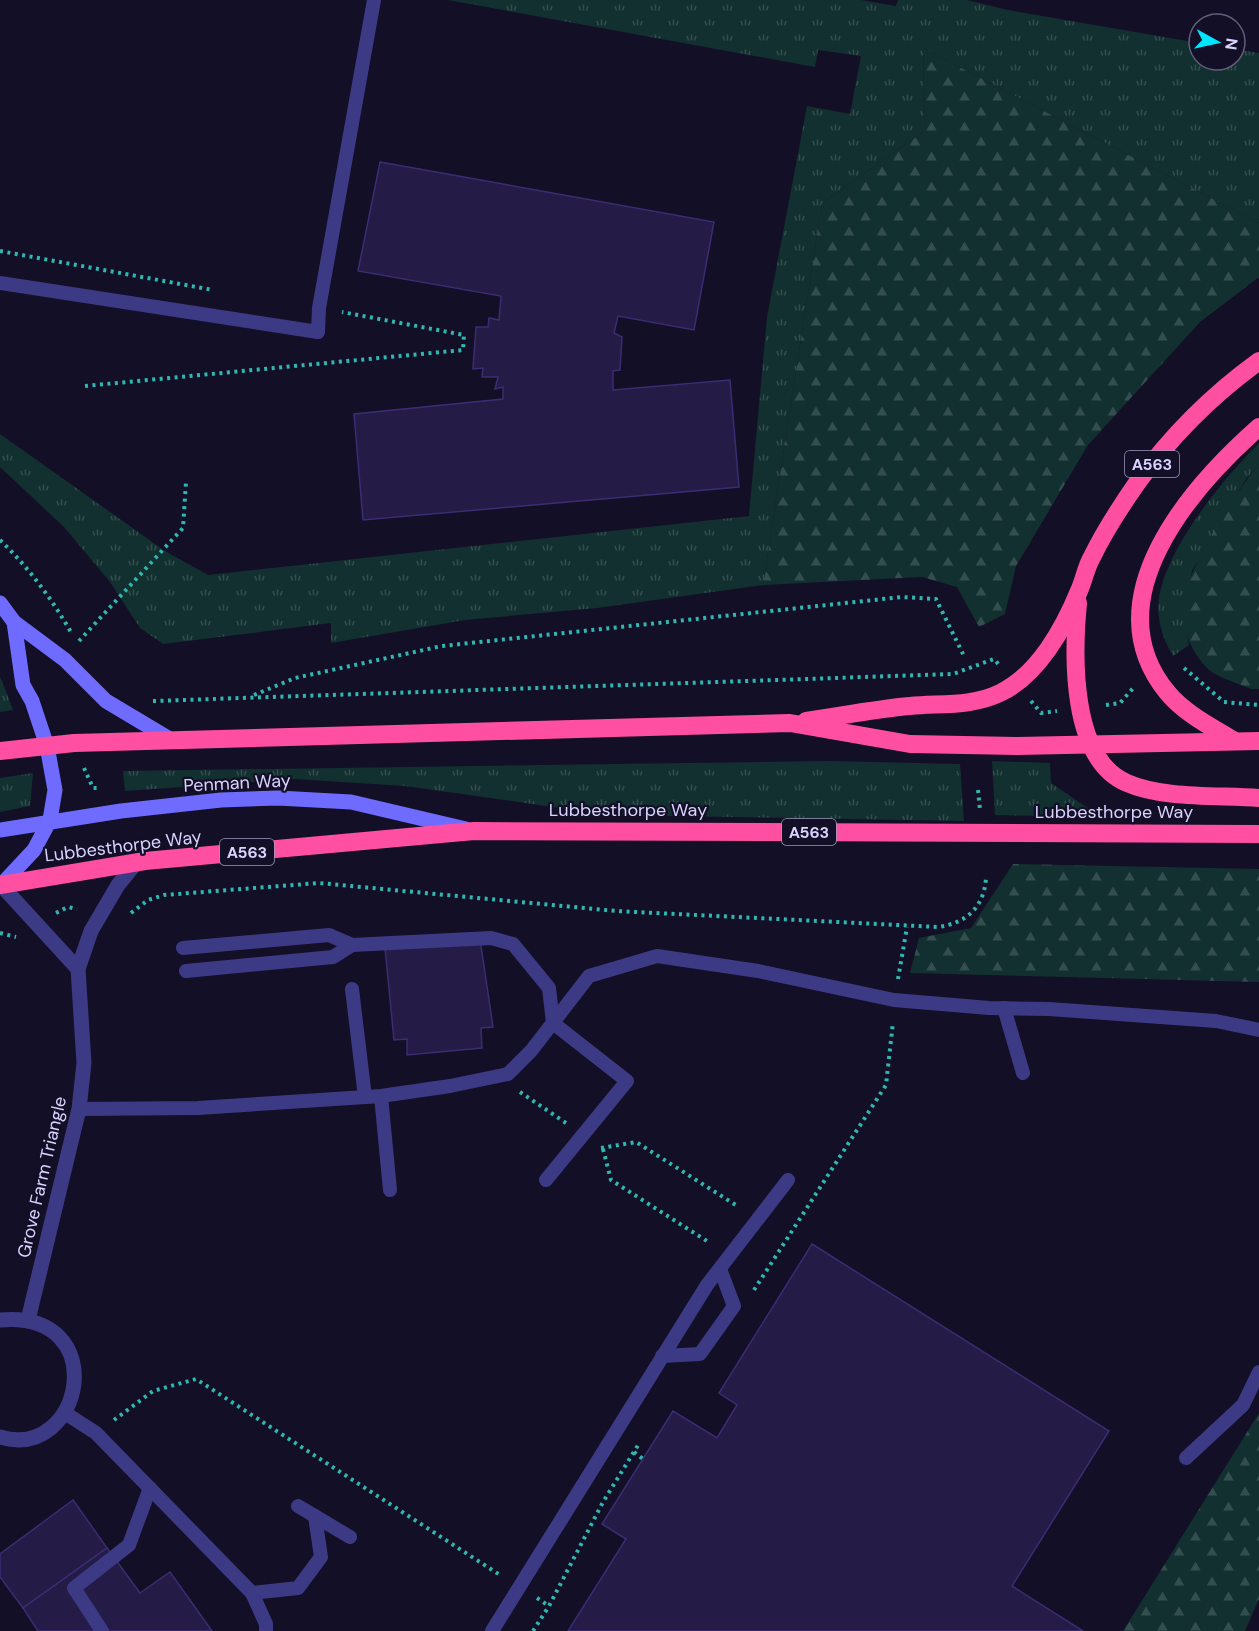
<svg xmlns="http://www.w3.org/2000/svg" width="1259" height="1631" font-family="'DM Sans',sans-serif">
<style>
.grass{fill:url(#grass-tufts)}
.forest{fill:url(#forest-firs)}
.building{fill:#241b47;stroke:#3b2d73;stroke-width:1.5}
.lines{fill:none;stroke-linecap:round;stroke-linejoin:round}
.path{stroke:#2fb8b0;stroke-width:4;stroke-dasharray:3 4.5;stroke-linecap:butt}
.lane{stroke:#3d3a85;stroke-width:14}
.street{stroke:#3d3a85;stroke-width:15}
.secondary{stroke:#6f6bff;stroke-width:15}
.highway{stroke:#ff4fa3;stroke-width:18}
.labels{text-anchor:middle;stroke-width:4.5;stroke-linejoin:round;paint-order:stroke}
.shield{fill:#130f26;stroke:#9e99be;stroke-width:1.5}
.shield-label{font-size:16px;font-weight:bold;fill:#d9d4ff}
.street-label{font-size:18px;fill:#d9d4ff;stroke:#130f26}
</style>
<defs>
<pattern id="grass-tufts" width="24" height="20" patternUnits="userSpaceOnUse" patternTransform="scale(1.5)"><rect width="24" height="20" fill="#12302f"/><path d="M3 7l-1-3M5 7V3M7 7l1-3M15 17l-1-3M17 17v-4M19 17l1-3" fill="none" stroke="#344d4e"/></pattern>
<pattern id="forest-firs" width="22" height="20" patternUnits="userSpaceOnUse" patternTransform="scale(1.5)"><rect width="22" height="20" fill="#12302f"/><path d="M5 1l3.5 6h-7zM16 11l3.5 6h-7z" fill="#344d4e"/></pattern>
</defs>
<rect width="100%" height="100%" fill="#130f26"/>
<g class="grass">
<path d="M448,0H861L896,6L898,0H967L1008,10L1199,43V60H1235V49L1259,53V223L923,48L925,131L822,203L763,585L597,608L465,620L331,643V623L163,644L140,628L110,582L64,527L0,467V434L165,551L208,575L749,516L767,317L807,106L850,114L861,56L818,50L815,67Z"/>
<path d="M1259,443V464L1246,479L1192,571L1182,611L1189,645L1173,656C1163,639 1156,619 1159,598C1167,547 1223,479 1259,443Z"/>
<path d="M0,677L2,681L13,710L0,712Z"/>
<path d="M829,761L960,764L964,821L610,815L405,786L295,779L125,791L123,771Z"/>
<path d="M992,761L1050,763L1051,783L1101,817L995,815Z"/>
<path d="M33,773L30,806L0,812V778Z"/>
</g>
<g class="forest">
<path d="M923,48L1259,223V277L1200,322L1088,445L1016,566L1005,614L979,627L957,587L922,577L763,585L822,203L925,131Z"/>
<path d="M1259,464V689H1251C1238,683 1215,677 1206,667C1192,652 1184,633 1182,613C1179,580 1237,490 1259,464Z"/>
<path d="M1013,864L1259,869V982L910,973L919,938L971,928Z"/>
<path d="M1259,1413V1599L1245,1631H1123Z"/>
</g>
<g class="building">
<path d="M380,162L714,222L694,330L618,316L614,333L622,337L620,370L613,371V390L730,380L739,487L363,520L354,414L503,399V387L495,389L498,377H482L483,368L473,369L476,327H488L489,318L499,320L501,296L358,271Z"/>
<path d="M480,939L493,1027L481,1028L482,1048L407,1055V1039L394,1040L385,948Z"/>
<path d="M812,1244L1109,1431L1012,1586L1083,1631H568L626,1539L602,1524L673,1411L717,1438L737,1405L719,1393Z"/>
<path d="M73,1500L107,1548L23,1608L0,1577V1554Z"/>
<path d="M107,1548L140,1593L170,1572L212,1631H38L23,1608Z"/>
</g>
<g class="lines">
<g class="path">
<path d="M0,251L213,290"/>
<path d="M85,386L463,350L464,335L342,312"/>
<path d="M0,540C29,568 52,599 72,634"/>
<path d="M79,641L183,528L186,482"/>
<path d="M1184,668L1224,702L1259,705"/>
<path d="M254,695L295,678L442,646L902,597L936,599L965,658"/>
<path d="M153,701L953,674L994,659L1000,666"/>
<path d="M1031,701L1041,713L1057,711"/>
<path d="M1106,705L1120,703L1135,686"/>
<path d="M84,768L93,788H100"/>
<path d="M978,790L980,810"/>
<path d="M56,913L68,907L77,909"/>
<path d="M131,913L148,900L164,895L319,883L616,911L938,927C967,923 984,907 986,878"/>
<path d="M0,933L16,937"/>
<path d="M898,979L907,927"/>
<path d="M520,1092L566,1123"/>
<path d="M601,1148L636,1142L739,1207"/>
<path d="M603,1149L611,1180L710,1243"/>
<path d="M754,1290L886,1085L893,1022"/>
<path d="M114,1420L153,1391L196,1379L500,1575"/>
<path d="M634,1452L643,1459"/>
<path d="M537,1598L549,1606"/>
<path d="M533,1631L549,1606L603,1502L640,1442"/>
</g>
<g class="lane">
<path d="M0,283L318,332L319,308L374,0"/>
<path d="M183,948L329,935L352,945L491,938L513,944L549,988L553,1023L627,1081L546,1180"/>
<path d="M186,971L333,957L352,945"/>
<path d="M352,989L365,1097"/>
<path d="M1004,1008L1023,1073"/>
<path d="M381,1096L390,1190"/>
<path d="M79,1109L198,1108L381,1096L450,1086L508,1074L531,1051L589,976L657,956L758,971L894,1000L989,1008L1049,1009L1216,1021L1259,1030"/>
<path d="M662,1356L700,1354L734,1306L720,1269"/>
<path d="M65,1413L96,1433L252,1593L266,1624V1631"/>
<path d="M1186,1458L1243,1405L1259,1372"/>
<path d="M298,1506L350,1537"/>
<path d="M252,1593L298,1588L321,1557L315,1516"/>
<path d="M102,1631L74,1588L129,1545L150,1488"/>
<path d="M492,1631L707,1285L788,1180"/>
</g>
<g class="street">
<path d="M1,885L78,969"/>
<path d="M0,1320C114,1310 83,1462 0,1437"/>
<path d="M28,1320L79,1109L84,1063L78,969L91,931L118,885L136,863"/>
</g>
<g class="secondary">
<path d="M0,603L14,622L65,660L106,701L173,741"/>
<path d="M0,830L121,811L221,800L278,798L351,802L466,829"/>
<path d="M1,885L34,850L50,820L55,790L47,746L32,701L23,685L14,622"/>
</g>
<g class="highway">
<path d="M1078,603C1073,654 1070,759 1127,783C1163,799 1219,795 1259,798"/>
<path d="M806,721C841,716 875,709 910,706C940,703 971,707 1000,693C1038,675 1064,628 1079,591C1084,580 1086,567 1092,557C1104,532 1121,506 1137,483C1171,436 1212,395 1259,361"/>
<path d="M1233,740C1210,726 1184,713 1167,692C1092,600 1190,488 1259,427"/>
<path d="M0,751L74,743L790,723L910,744L1017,746L1259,741"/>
<path d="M0,885L145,861L474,831L1259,834"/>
</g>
</g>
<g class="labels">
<g class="shield">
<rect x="1125" y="451" width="54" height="26" rx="4.5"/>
<rect x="782" y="819" width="54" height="26" rx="4.5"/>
<rect x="220" y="839" width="54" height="26" rx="4.5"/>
</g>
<g class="shield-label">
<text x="1152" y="470">A563</text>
<text x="809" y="838">A563</text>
<text x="247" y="858">A563</text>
</g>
<g class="street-label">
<text transform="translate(237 783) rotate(-3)" y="6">Penman Way</text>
<text x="628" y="816">Lubbesthorpe Way</text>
<text x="1114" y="818">Lubbesthorpe Way</text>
<text transform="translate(123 846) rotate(-7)" y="6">Lubbesthorpe Way</text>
<text transform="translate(42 1177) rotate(-77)" y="6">Grove Farm Triangle</text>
</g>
</g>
<g transform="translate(1217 42) rotate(98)"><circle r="28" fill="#130f26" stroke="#625e7d" stroke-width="1.5"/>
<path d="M0-4.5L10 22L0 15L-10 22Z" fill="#00e5ff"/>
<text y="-9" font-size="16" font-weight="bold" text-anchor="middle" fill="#d9d4ff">N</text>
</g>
</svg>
